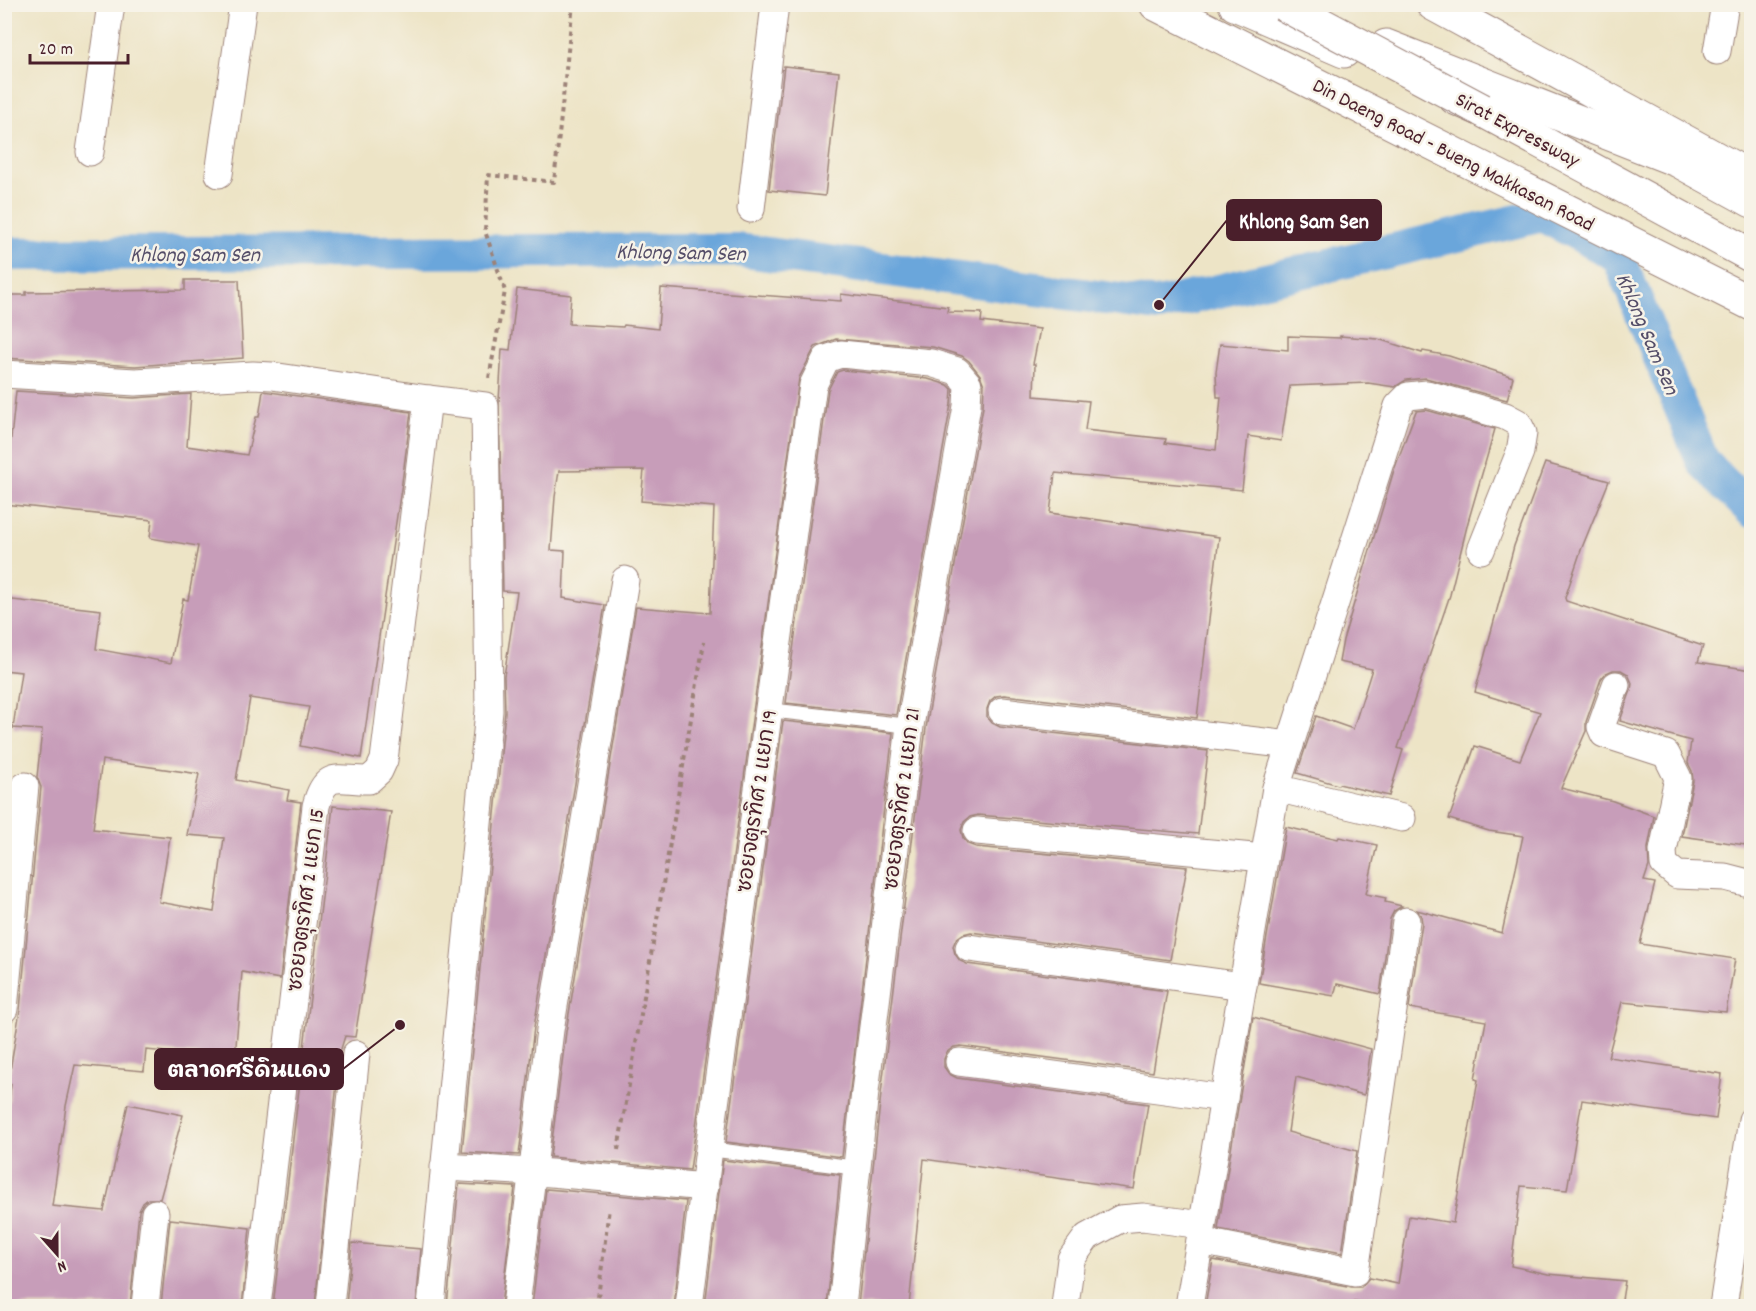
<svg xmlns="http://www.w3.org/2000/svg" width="1756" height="1311" font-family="Dekko,'Playpen Sans Thai',sans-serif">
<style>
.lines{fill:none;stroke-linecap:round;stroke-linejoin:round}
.canal{stroke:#6aa6db;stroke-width:34}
.building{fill:#c79db9;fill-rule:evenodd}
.service-casing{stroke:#9c8278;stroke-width:16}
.minor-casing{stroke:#9c8278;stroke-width:29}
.tertiary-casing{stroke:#9c8278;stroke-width:35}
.motorway-casing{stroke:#9c8278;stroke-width:35}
.path{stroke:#9c8278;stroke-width:4;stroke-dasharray:4.5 4.5;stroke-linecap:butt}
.service{stroke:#fff;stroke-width:14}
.minor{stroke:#fff;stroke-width:27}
.tertiary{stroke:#fff;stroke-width:33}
.motorway{stroke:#fff;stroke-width:33}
.motorway-bridge-casing{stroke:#9c8278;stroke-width:35;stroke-linecap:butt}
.motorway-bridge{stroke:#fff;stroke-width:33}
.labels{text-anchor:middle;stroke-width:5;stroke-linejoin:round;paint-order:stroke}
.street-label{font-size:21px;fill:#4a1f2b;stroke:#f7f3e8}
.water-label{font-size:22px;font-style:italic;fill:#554e69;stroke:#f7f3e8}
.leader{fill:none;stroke:#4a1f2b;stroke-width:2}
.callout-dot{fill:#4a1f2b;stroke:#f7f3e8;stroke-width:2}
.callout{fill:#4a1f2b;stroke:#4a1f2b;stroke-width:2}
.callout-label{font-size:22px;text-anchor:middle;font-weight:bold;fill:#fff}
</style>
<rect width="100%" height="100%" fill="#f7f3e8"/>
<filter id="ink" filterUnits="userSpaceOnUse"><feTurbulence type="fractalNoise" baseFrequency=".0167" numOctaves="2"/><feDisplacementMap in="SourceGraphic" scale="12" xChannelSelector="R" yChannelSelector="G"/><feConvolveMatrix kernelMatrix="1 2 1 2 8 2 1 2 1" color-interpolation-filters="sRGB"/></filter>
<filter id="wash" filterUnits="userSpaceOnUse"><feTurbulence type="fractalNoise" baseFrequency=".008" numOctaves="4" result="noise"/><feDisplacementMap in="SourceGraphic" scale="24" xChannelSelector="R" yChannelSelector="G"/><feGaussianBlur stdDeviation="1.35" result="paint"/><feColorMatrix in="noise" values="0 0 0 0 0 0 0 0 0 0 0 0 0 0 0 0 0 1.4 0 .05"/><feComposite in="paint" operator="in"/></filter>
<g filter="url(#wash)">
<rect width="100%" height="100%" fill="#ede4c6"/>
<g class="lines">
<path class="canal" d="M4,254L737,250L1159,305L1543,215L1618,256L1703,462L1752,511"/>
</g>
<g id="blocks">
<g class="building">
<path d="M784,66L839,72L825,196L769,190Z"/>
<path d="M185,280H239L243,358L135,366L4,358V295H26V292L185,290Z"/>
<path d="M661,288L841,301V294L948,307L947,312L982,313L981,322L1040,329L1033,364H1035L1034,396L1089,401L1085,430L1166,439L1165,443L1216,450L1221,397H1217L1216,372L1220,344L1288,350V336L1340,338V336L1378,339L1422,353L1423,351L1449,356L1513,377L1507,400L1426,378L1406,380L1395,387L1368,383L1290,386L1281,441L1248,436L1242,490L1055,473L1050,513L1219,537L1197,718L1004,695L996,696L990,701L987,709V717L992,723L1000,727L1208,751L1198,834L978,815L970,817L964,822L961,830L963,838L968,844L976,847L1187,867L1170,960L971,932L963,934L956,939L953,946L955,954L960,961L967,964L1167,991L1153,1072L961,1046L954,1047L947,1052L944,1059V1067L949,1074L957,1078L1148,1104L1134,1189L924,1159L909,1306H858L881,1094L926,728L983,407L984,385L980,375L969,361L962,356L933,347L836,339L815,347L799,378L690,1170L550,1157L566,1032L636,607L710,613L714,507L641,501L644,470L559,471L555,497L551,550L565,551L563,598L605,605L534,1027L519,1155L462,1152L505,712L504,676L517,592L503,591L499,401L502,349L510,350L517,289L571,295L569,324L623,327L624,325L658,329Z"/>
<path d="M843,370L928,379L948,385L952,389L951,404L896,715L786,703L828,390L837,372Z"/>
<path d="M16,391L134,398L191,394L187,446L247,455L256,417H259L263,391L411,412L402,482L361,758L300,746L309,707L250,698L236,780L289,790L287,800L301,802L280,979L242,972L235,1058L146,1050L144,1071L75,1065L66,1106L52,1206L104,1211L128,1104L183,1115L160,1199H148L143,1203L139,1211L130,1306H4V1140L11,1084L8,1083L20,1010L41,787L37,777L42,730L13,728L21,672L4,670V599L101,610L96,649L171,663L183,599L188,600L198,546L150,538L152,520L4,504ZM102,760L199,774L187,835L224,838L214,912L159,902L170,837L93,829Z"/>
<path d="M1426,410L1495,429L1468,522L1450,595L1398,748L1403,750L1389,796L1339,784L1338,785L1297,773L1316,716L1353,729L1372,669L1339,662L1343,640L1394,470L1416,411Z"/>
<path d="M1545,463L1609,481L1581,550L1565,598L1566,601L1703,646L1698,662L1752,670V846L1682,836L1693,781L1692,771L1688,763L1691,741L1620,721L1631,690L1632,683L1628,674L1621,670H1613L1606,673L1601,679L1586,722V731L1561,788L1613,801L1654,816L1648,848L1649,866L1644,881L1655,883L1640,944L1735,959L1726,1012L1622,1002L1608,1057L1722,1074L1716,1119L1582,1100L1567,1190L1521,1186L1511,1266L1548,1274L1625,1281L1621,1306H1378L1354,1302V1306H1205L1213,1260L1352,1287H1361L1369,1278L1398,1284L1409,1216L1453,1223L1478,1080L1475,1079L1486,1021L1409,1008L1422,923L1421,916L1417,910L1502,933L1523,836L1489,831L1449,819L1475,746L1520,760L1540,712L1475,692L1514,546Z"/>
<path d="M783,721L893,733L842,1157L726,1142Z"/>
<path d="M333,806L391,812L355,1037L345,1036L340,1052L315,1306H273Z"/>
<path d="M1286,827L1338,839L1339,837L1377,845L1366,894L1386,898L1385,902L1402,906L1394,911L1390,919L1380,994L1337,984L1334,996L1259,983Z"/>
<path d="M1253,1017L1371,1049L1364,1095L1296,1077L1288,1132L1357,1151L1342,1253L1218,1229Z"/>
<path d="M723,1160L840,1175L827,1306H705Z"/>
<path d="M459,1184L515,1187L501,1306H447Z"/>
<path d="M546,1189L686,1201L674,1306H532Z"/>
<path d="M170,1219L250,1228L242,1306H161Z"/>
<path d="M352,1243L421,1249L416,1306H346Z"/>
</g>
</g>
</g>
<g filter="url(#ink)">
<use href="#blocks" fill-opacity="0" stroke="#9c8278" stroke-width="1.5"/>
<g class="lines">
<defs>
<g id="service">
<path d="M769,710L910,726"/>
<path d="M709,1149L857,1168"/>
</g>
<g id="minor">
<path d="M1717,51L1725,4"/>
<path d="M90,152L111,4"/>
<path d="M219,174L243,4"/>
<path d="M751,209L775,4"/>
<path d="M4,374L135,382L253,375L272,376L428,399L485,406L489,711L431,1306"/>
<path d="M1616,685L1601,727L1604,734L1666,754L1678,778L1663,851L1664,864L1677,875L1725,877L1752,884"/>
<path d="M1002,711L1290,745"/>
<path d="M1276,788L1402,818"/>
<path d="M977,831L1264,858"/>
<path d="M969,948L1243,986"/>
<path d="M4,1009L25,786"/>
<path d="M959,1062L1224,1098"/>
<path d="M444,1167L551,1173L705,1187"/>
<path d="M1200,1241L1355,1272L1406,921"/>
<path d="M145,1306L155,1213"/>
<path d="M257,1306L316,806C326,768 339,781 369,780L379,771L384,760L428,399"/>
<path d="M330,1306L356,1054"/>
<path d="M516,1306L550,1030L625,580"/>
<path d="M689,1306L709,1149L813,385L826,359L841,354L931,363L957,371L968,384L967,406L910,726L865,1092L842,1306"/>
<path d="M1065,1306L1071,1259L1087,1237L1120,1219L1143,1217L1202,1225"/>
<path d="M1189,1306L1276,788L1398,406L1408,396L1427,394L1505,416L1518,423L1523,433L1520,452L1481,550"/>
<path d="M1723,1306L1752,1120"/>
</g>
<g id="tertiary">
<path d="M1156,4L1752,304"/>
<path d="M1386,46L1679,161L1752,201"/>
</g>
<g id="motorway">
<path d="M1235,4L1344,51"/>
<path d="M1433,4L1752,178"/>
<path d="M1455,98L1482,110L1752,256"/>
</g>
</defs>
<use href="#service" class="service-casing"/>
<use href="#minor" class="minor-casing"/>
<use href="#tertiary" class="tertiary-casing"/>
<use href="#motorway" class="motorway-casing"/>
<g class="path">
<path d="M489,378L505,291L485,231L488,175L554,182L573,4"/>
<path d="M618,1150L704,642"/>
<path d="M597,1306L609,1208"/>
</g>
<use href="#service" class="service"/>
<use href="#minor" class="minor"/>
<use href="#tertiary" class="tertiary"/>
<use href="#motorway" class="motorway"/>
<defs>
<path id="motorway-bridge" d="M1283,4L1482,110"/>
</defs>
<use href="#motorway-bridge" class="motorway-bridge-casing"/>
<use href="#motorway-bridge" class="motorway-bridge"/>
</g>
</g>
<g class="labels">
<g class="street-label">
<text transform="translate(1518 129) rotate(28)" y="7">Sirat Expressway</text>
<text transform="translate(1454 154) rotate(27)" y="7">Din Daeng Road - Bueng Makkasan Road</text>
<text transform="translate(901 799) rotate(-83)" y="7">ซอยจตุรทิศ 2 แยก 21</text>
<text transform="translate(756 801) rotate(-82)" y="7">ซอยจตุรทิศ 2 แยก 19</text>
<text transform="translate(305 900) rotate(-83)" y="7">ซอยจตุรทิศ 2 แยก 15</text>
</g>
<g class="water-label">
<text transform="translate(681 251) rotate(1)" y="8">Khlong Sam Sen</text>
<text x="195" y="261">Khlong Sam Sen</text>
<text transform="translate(1649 333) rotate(67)" y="8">Khlong Sam Sen</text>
</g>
</g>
<path class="leader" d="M1159 305L1227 220M400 1025L343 1069"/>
<g class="callout-dot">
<circle cx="1159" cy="305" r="6"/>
<circle cx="400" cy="1025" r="6"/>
</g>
<g class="callout">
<rect x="1227" y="200" width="154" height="40" rx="6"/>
<rect x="155" y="1049" width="188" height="40" rx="6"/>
</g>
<g class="callout-label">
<text x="1304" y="228">Khlong Sam Sen</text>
<text x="249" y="1077">ตลาดศรีดินแดง</text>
</g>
<rect width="1756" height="1311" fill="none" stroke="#f7f3e8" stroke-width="24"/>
<g transform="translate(57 1254) rotate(159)" stroke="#f7f3e8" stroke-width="4.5" paint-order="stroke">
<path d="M0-4.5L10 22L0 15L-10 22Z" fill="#4a1f2b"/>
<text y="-9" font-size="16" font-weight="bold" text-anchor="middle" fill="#4a1f2b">N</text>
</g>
<path d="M30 54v9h98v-9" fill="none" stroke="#4a1f2b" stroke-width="3"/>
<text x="39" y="54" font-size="18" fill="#4a1f2b" stroke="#f7f3e8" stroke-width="4.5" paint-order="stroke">20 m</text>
</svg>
